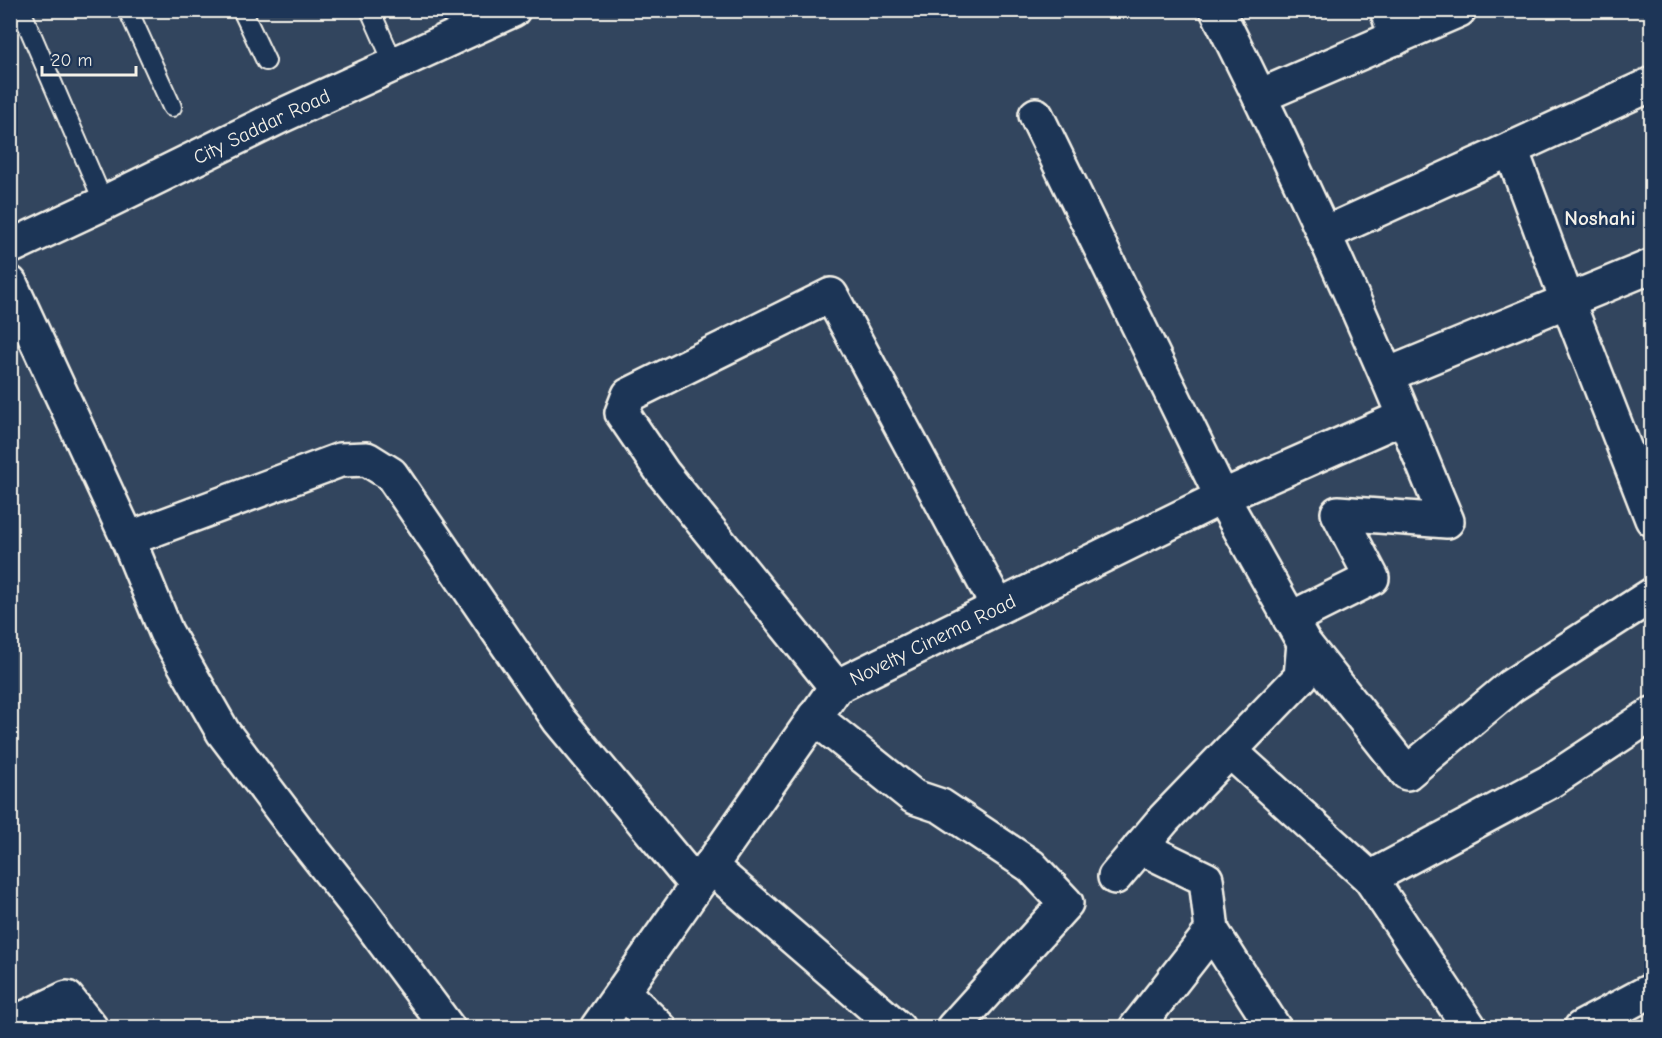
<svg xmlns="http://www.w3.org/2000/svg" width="1662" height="1038" font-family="'Comic Neue',sans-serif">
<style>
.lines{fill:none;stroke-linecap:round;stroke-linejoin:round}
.service-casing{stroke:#f4f1e8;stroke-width:22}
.minor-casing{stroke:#f4f1e8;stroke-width:38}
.tertiary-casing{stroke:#f4f1e8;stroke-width:38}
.service{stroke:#1d3557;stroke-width:18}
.minor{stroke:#1d3557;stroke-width:33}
.tertiary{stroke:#1d3557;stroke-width:33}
.labels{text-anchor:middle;stroke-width:6;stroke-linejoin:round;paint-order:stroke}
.street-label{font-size:20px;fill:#f4f1e8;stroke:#1d3557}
.neighbourhood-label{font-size:21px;font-weight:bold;fill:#f4f1e8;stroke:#1d3557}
</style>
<rect width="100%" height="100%" fill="#32455e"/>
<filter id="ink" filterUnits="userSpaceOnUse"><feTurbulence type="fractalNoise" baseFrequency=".0167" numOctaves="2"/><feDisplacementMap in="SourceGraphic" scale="12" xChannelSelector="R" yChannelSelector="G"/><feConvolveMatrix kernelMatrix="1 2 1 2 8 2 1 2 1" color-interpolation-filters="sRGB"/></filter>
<g filter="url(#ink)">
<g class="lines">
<defs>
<g id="service">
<path d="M21,10L104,203"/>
<path d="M128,10L172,107"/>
<path d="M242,10L266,61"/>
<path d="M370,10L394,64"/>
</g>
<g id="minor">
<path d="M1217,10C1277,130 1333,251 1386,374C1407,422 1426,472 1447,521L1338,513L1372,578L1290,619"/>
<path d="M1387,10L1396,38"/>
<path d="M1260,96L1459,10"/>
<path d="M1036,115L1222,497L1304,643L1301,677L1164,819L1115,877"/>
<path d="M1511,149L1652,84"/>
<path d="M1324,234L1511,149L1567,300L1652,519"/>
<path d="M10,283L128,539L166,632L223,732L297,830L361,911L448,1028"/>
<path d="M1387,375L1652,266"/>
<path d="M128,539L340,460L367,459L391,474L559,720L696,885"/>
<path d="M1304,643L1407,773L1511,686L1652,595"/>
<path d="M836,687L663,473L622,413L629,395L831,295L998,607"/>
<path d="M814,717L914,797L941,806L1031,866L1066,903L953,1028"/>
<path d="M1230,751L1370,878L1470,1028"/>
<path d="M1140,847L1206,879L1212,931L1274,1028"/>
<path d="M710,866L898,1028"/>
<path d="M1370,878L1549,782L1652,714"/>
<path d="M623,992L660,1028"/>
<path d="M10,1025L67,998L91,1028"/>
<path id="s1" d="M597,1028L836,687L1222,497L1403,417"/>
<path d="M1136,1028L1212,931"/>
<path d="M1581,1028L1652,990"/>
</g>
<g id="tertiary">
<path id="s2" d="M10,247L104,203L281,116L513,10"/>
</g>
</defs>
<use href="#service" class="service-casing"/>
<use href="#minor" class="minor-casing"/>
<use href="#tertiary" class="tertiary-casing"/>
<use href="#service" class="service"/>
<use href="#minor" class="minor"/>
<use href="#tertiary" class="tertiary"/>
</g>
</g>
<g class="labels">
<g class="street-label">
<text dy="7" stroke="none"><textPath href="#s2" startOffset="279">City Saddar Road</textPath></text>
<text dy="7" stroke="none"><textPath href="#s1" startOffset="524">Novelty Cinema Road</textPath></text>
</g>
<g class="neighbourhood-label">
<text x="1600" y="225">Noshahi</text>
</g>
</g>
<rect width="1662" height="1038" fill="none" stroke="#1d3557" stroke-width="36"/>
<rect x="18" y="18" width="1626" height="1002" fill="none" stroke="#f4f1e8" stroke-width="2" filter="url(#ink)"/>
<path d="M42 66v9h94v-9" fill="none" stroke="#f4f1e8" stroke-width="3"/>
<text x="51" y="66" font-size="18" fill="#f4f1e8" stroke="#1d3557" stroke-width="4.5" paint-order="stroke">20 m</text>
</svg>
